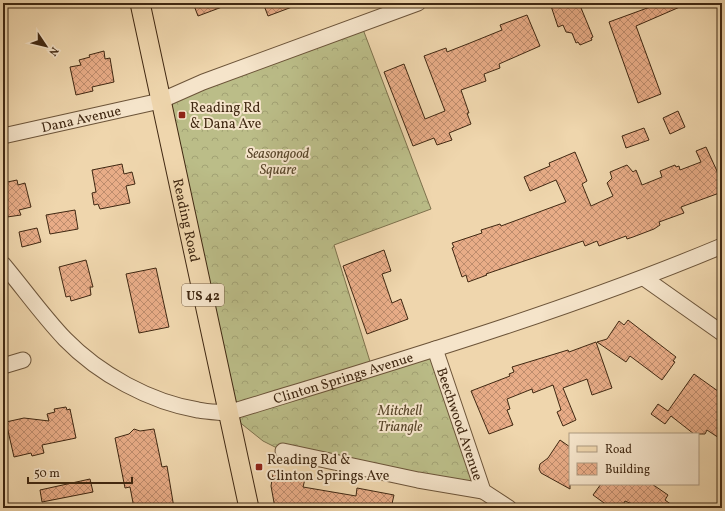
<svg xmlns="http://www.w3.org/2000/svg" width="725" height="511" font-family="Vollkorn,serif">
<style>
.forest{fill:url(#forest-crowns);stroke:#7e724d}
.building{fill:url(#building-cross-hatch);stroke:#402812}
.lines{fill:none;stroke-linecap:round;stroke-linejoin:round}
.minor-casing{stroke:#6c5439;stroke-width:17}
.major-casing{stroke:#402812;stroke-width:21}
.minor{stroke:#f5e4ca;stroke-width:15}
.major{stroke:#efd6ad;stroke-width:19}
.poi-dot{fill:#8f2418;stroke:#f5e4ca;stroke-width:1.5}
.labels{text-anchor:middle;stroke-width:4;stroke-linejoin:round;paint-order:stroke}
.shield{fill:#f5e4ca;stroke:#766049;stroke-width:1}
.shield-label{font-size:13px;font-weight:bold;fill:#402812}
.poi-label{font-size:14px;fill:#402812;stroke:#f5e4ca;text-anchor:start}
.street-label{font-size:14px;fill:#402812;stroke:#f5e4ca}
.park-label{font-size:14px;font-style:italic;fill:#59462a;stroke:#f5e4ca}
</style>
<defs>
<pattern id="forest-crowns" width="20" height="18" patternUnits="userSpaceOnUse"><rect width="20" height="18" fill="#bbbd88"/><path d="M2 6a3 3 0 1 1 6 0M12 15a3 3 0 1 1 6 0" fill="none" stroke="#a2a274"/></pattern>
<pattern id="building-cross-hatch" width="8" height="8" patternUnits="userSpaceOnUse"><rect width="8" height="8" fill="#e8ac87"/><path d="M0 0l8 8M0 8l8-8" fill="none" stroke="#bd8c6d"/></pattern>
</defs>
<rect width="100%" height="100%" fill="#efd6ad"/>
<filter id="stains"><feTurbulence type="fractalNoise" baseFrequency=".005" numOctaves="4"/><feColorMatrix values="0 0 0 0 .2 0 0 0 0 .09 0 0 0 0 .02 0 0 0 .5 -.17"/></filter>
<radialGradient id="worn" r=".72"><stop offset=".6" stop-color="#630" stop-opacity="0"/><stop offset="1" stop-color="#630" stop-opacity=".3"/></radialGradient>
<path class="forest" d="M361,24L431,209L334,245L372,368L435,349L483,491L283,451L263,441L228,413L160,101Z"/>
<g class="building">
<path d="M193,3H230V4L198,16Z"/>
<path d="M263,3H300V4L268,16Z"/>
<path d="M558,3H579L593,37L591,38L592,40L580,45L578,42L576,43L572,33L566,32L563,25L558,27L551,6Z"/>
<path d="M648,3H689L636,26L661,94L638,103L609,22L650,7Z"/>
<path d="M527,15L540,46L499,64L500,68L484,74L486,81L461,90L469,113H467L471,124L449,133L452,140L437,145L434,138L413,146L384,72L404,64L425,119L445,111L424,56L446,48L447,52L470,43L502,30L500,25Z"/>
<path d="M104,51L105,59L110,58L114,82L92,87L93,91L76,95L70,67L81,65L79,60L90,57L89,55Z"/>
<path d="M678,111L685,127L670,134L663,118Z"/>
<path d="M644,128L649,140L626,148L622,136Z"/>
<path d="M706,147L722,182V192L681,207L684,213L659,222L660,225L654,229L633,237L627,239L626,236L599,246L597,241L585,246L583,241L486,274L487,275L468,282L466,275L462,277L452,248L454,247L452,243L482,233L481,230L500,224L501,226L566,202L556,180L530,191L524,177L550,166L549,163L575,152L587,181L582,184L591,206L613,196L607,183L612,178L610,172L627,165L633,172L636,170L642,185L662,177L660,171L675,165L676,167L679,166L680,170L701,162L696,151Z"/>
<path d="M122,164L124,174L132,172L135,184L126,186L130,203L100,209L98,204L94,205L92,193L96,192L92,170Z"/>
<path d="M17,180L18,185L25,183L31,207L19,210L21,215L7,217L6,213L3,214V183Z"/>
<path d="M75,210L78,229L50,234L46,215Z"/>
<path d="M37,228L41,242L22,247L19,232Z"/>
<path d="M384,250L391,271L382,274L392,303L401,299L408,319L367,334L343,266Z"/>
<path d="M86,260L93,287H90L91,295L71,301L70,296L66,297L59,267Z"/>
<path d="M156,268L169,327L139,333L126,274Z"/>
<path d="M628,320L676,357L673,361L675,362L662,380L630,356L626,362L597,342L607,339L619,321L624,325Z"/>
<path d="M596,342L612,388L592,395L587,379L563,388L576,420L563,426L557,412L561,410L553,385L533,393L532,389L507,399L510,409L507,410L513,425L489,434L471,391L510,376L509,374L514,372L512,367L568,350L569,352Z"/>
<path d="M694,374L722,394V440L707,430L705,434H694L671,416L665,424L651,414L658,404L668,411Z"/>
<path d="M66,407L67,410L70,409L76,438L42,445L44,453L32,456L31,453L14,457L6,422L24,418L49,421L47,414L55,412L54,409Z"/>
<path d="M134,429L140,431L154,429L162,467L167,466L174,508H134L130,487L125,488L115,438L129,434Z"/>
<path d="M560,440L570,447V489L541,473L539,469L540,464L548,458Z"/>
<path d="M273,474L305,479L303,487L356,496L357,488L394,495L391,508H275L271,486Z"/>
<path d="M90,479L93,492L42,502L40,490Z"/>
<path d="M601,484H652L668,495L665,500L676,508H641L625,501L621,508H611L593,495Z"/>
</g>
<g class="lines">
<defs>
<g id="minor">
<path id="s1" d="M3,136L160,101L203,82L418,3"/>
<path id="s2" d="M3,264C24,289 43,316 65,339C99,374 150,402 198,410C208,412 218,412 228,413C394,362 562,313 722,246"/>
<path d="M644,278L722,333"/>
<path id="s3" d="M435,349L483,491L509,508"/>
<path d="M3,366L23,360"/>
<path d="M283,451L418,480L483,491"/>
</g>
<g id="major">
<path id="s4" d="M140,3L249,508"/>
</g>
</defs>
<use href="#minor" class="minor-casing"/>
<use href="#major" class="major-casing"/>
<use href="#minor" class="minor"/>
<use href="#major" class="major"/>
</g>
<g class="poi-dot">
<rect x="178" y="111" width="8" height="8" rx="2"/>
<rect x="255" y="463" width="8" height="8" rx="2"/>
</g>
<g class="labels">
<rect class="shield" x="182" y="284" width="42" height="22" rx="3"/>
<g class="shield-label">
<text x="203" y="300">US 42</text>
</g>
<g class="poi-label">
<text x="190" y="112">Reading Rd<tspan x="190" dy="16">&amp; Dana Ave</tspan></text>
<text x="267" y="464">Reading Rd &amp;<tspan x="267" dy="16">Clinton Springs Ave</tspan></text>
</g>
<g class="street-label">
<text dy="5" stroke="none"><textPath href="#s1" startOffset="80">Dana Avenue</textPath></text>
<text dy="5" stroke="none"><textPath href="#s4" startOffset="222">Reading Road</textPath></text>
<text dy="5" stroke="none"><textPath href="#s2" startOffset="401">Clinton Springs Avenue</textPath></text>
<text dy="5" stroke="none"><textPath href="#s3" startOffset="79">Beechwood Avenue</textPath></text>
</g>
<g class="park-label">
<text x="278" y="158">Seasongood<tspan x="278" dy="16">Square</tspan></text>
<text x="400" y="415">Mitchell<tspan x="400" dy="16">Triangle</tspan></text>
</g>
</g>
<rect width="725" height="511" fill="none" stroke="#efd6ad" stroke-width="16"/>
<rect x="4" y="4" width="717" height="503" fill="none" stroke="#402812" stroke-width="2"/>
<rect x="8" y="8" width="709" height="495" fill="none" stroke="#402812"/>
<rect x="569" y="433" width="130" height="52" fill="#f5e4ca" stroke="#ad9980"/>
<rect x="577" y="446" width="20" height="6" fill="#efd6ad" stroke="#ad9980"/>
<text x="605" y="453" font-size="12" fill="#402812">Road</text>
<rect x="577" y="463" width="20" height="12" fill="url(#building-cross-hatch)" stroke="#ad9980"/>
<text x="605" y="473" font-size="12" fill="#402812">Building</text>
<g transform="translate(46 46) rotate(125)" stroke="#f5e4ca" stroke-width="3" paint-order="stroke">
<path d="M0-3L7 15L0 10L-7 15Z" fill="#402812"/>
<text y="-6" font-size="11" font-weight="bold" text-anchor="middle" fill="#402812">N</text>
</g>
<path d="M28 477v6h104v-6" fill="none" stroke="#402812" stroke-width="2"/>
<text x="34" y="477" font-size="12" fill="#402812" stroke="#f5e4ca" stroke-width="3" paint-order="stroke">50 m</text>
<rect width="100%" height="100%" filter="url(#stains)"/>
<rect width="100%" height="100%" fill="url(#worn)"/>
</svg>
